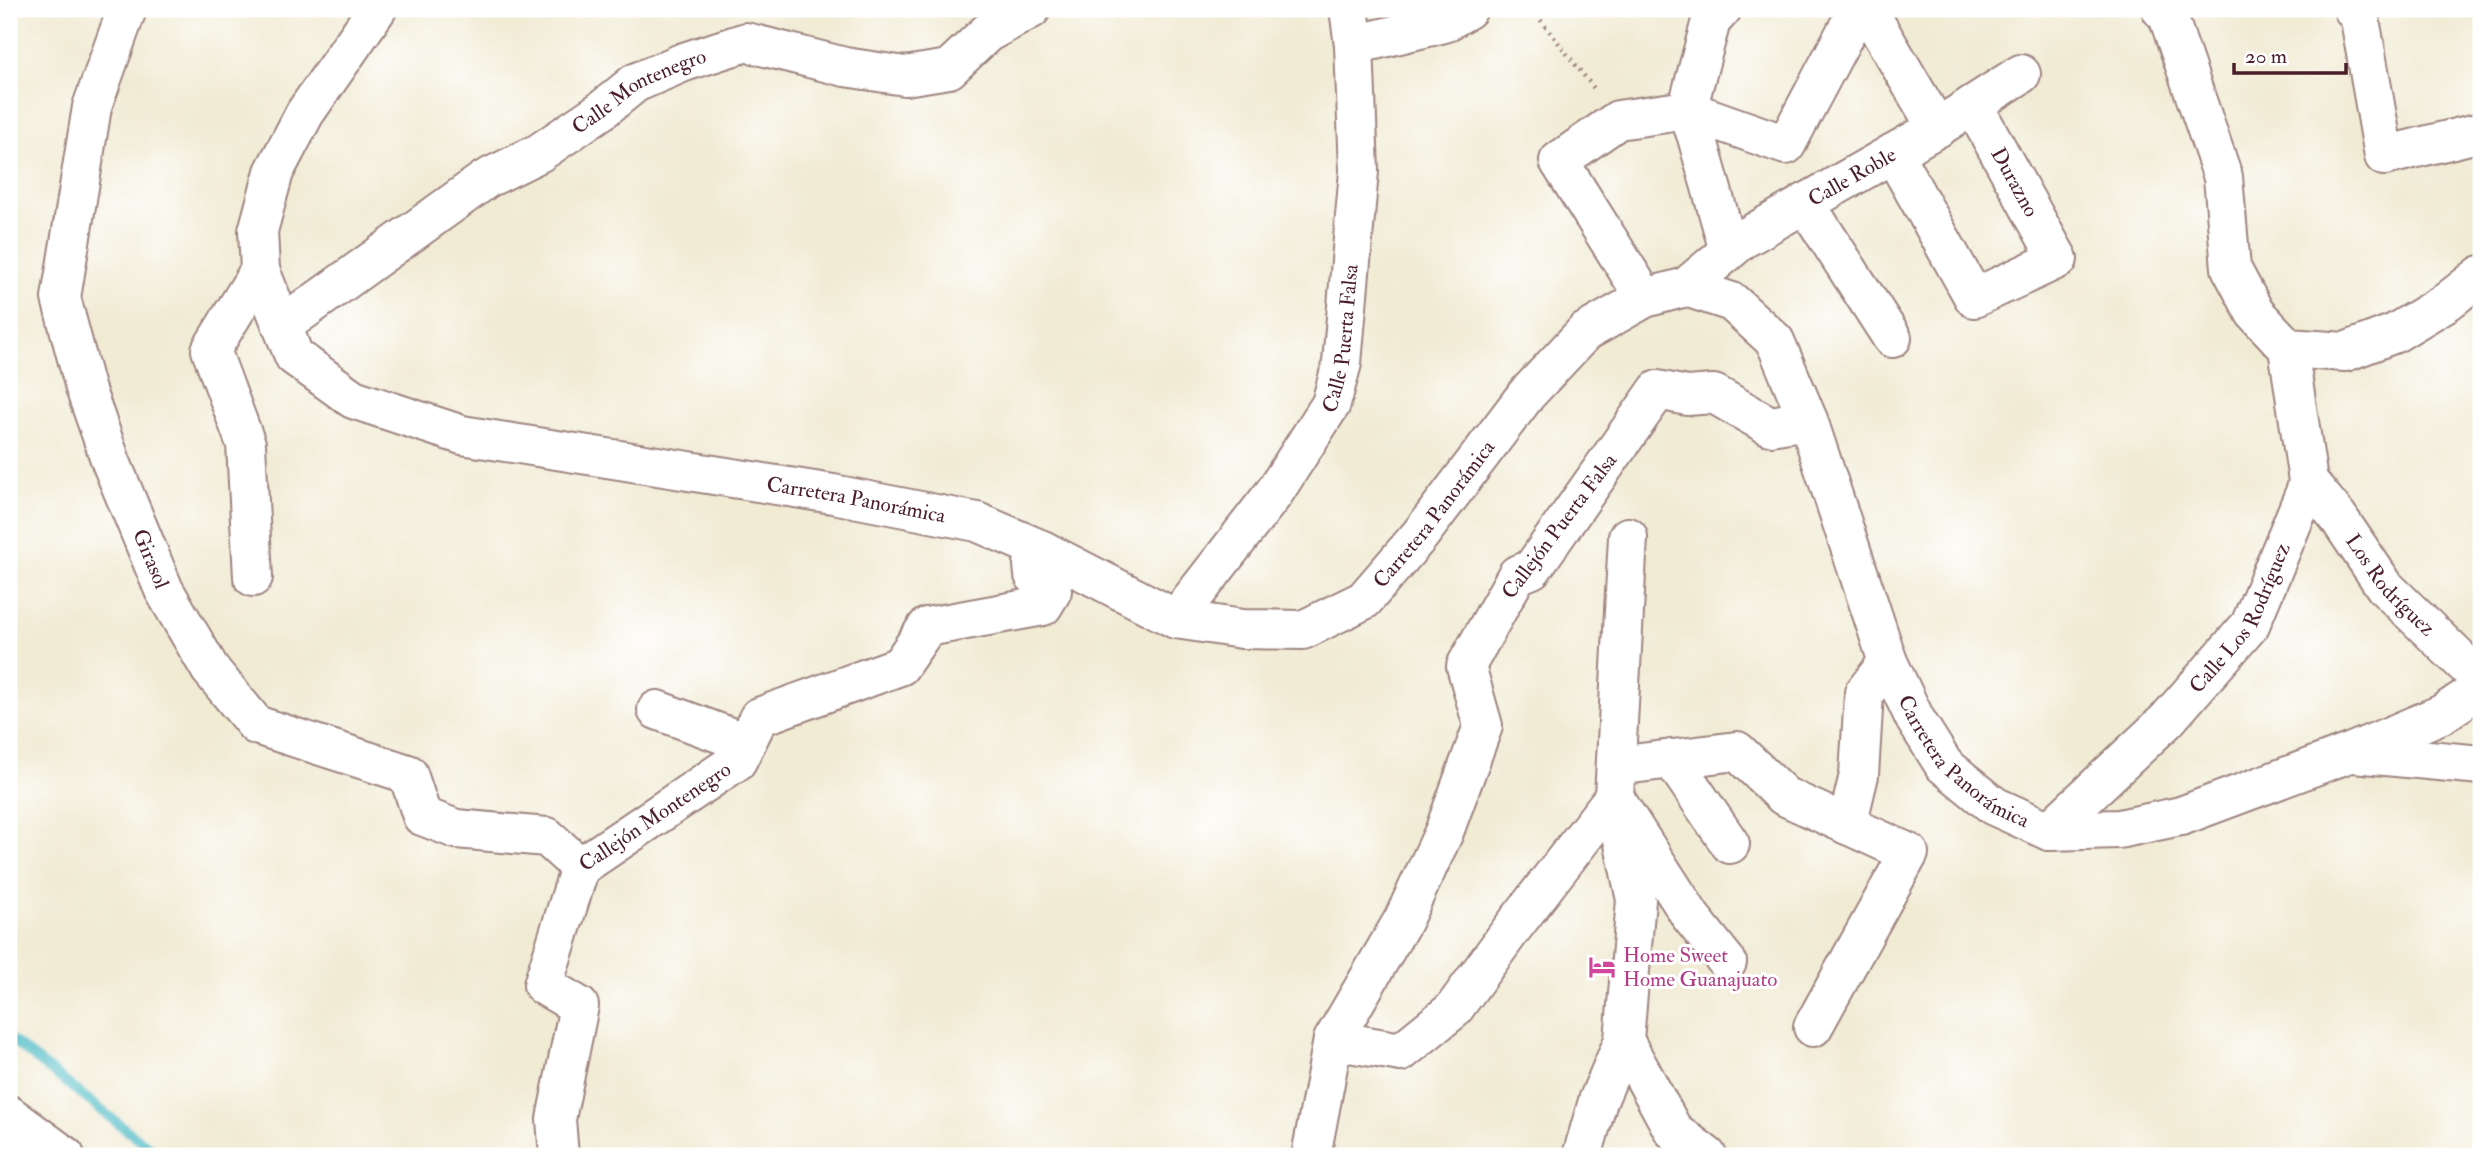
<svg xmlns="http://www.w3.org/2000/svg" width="2490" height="1165" font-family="'IM FELL Double Pica',serif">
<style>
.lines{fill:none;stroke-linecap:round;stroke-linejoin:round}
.stream{stroke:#4dbbc5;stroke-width:10}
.minor-casing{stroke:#9e8580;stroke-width:42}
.path{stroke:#9e8580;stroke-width:4.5;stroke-dasharray:2 5;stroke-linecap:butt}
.minor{stroke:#fff;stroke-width:38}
.labels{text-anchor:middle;stroke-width:6;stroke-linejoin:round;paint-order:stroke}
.street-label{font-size:21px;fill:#4a1f2b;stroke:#fff}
.hotel-label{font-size:21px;fill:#b23c85;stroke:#fff;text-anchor:start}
</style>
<rect width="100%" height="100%" fill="#fff"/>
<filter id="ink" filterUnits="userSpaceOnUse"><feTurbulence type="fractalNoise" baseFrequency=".0143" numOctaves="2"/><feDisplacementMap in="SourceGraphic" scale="14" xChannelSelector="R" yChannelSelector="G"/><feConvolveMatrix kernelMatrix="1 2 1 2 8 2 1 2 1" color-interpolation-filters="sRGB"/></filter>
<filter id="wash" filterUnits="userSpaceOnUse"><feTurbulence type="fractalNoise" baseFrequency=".00686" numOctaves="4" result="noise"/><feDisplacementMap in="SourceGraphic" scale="28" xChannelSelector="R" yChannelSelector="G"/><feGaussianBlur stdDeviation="1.57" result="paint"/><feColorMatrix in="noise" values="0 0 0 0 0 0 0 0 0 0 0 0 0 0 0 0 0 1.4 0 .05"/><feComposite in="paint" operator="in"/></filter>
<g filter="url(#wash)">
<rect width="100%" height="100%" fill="#f1ebd4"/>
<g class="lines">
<path class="stream" d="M9,1038L160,1156"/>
</g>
</g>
<g filter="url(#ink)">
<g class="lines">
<defs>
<g id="minor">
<path id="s1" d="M127,9L92,107L61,298L85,388L111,462L164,590L210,669L256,725L408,774L422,816L456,829L547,837L580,867"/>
<path id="s2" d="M377,9L305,113L274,172L258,231L260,270L294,356L353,399L462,435L833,494L977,522L1042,550L1176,619L1242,629L1303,630L1364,600L1420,535L1526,395L1585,332L1645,298L1686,287L1732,302L1775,341L1808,420L1888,662L1915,719L1944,765L1994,806L2049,831L2119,829L2181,816L2352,752L2442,714L2481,688"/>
<path d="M1722,9L1711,21L1687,110L1697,137L1729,251"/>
<path d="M1867,9L1937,128"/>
<path d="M2161,9L2168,16L2223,177L2231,268L2255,313L2288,348L2345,352L2395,333L2448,301L2481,275"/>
<path d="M2353,9L2360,19L2384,156L2481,132"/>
<path d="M1354,45L1444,23L1468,9"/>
<path d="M1893,153L1974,298L2058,259L1973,105"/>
<path d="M1805,203L1892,338"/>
<path id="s3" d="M1686,287L1743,239L1937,128L2021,74"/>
<path d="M1645,298L1559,161L1618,120L1687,110L1786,145L1858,9"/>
<path id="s4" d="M282,326L486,179L539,153L602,110L635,83L684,62L746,42L845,67L905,76L949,69L987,33L1031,9"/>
<path id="s5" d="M2308,481L2338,517L2385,587L2481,680"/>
<path d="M253,577L246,444L211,350L260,270"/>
<path id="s6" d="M1176,619L1274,493L1331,404L1342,363L1359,171L1354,45L1349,9"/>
<path d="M657,710L746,743"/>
<path d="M2354,753L2481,765"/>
<path d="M1672,759L1730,844"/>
<path d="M1616,766L1737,751L1784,796L1909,853L1813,1027"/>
<path d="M1847,825L1859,775L1864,693L1888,662"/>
<path id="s7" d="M2049,831L2167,720L2250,625L2306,490L2308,481L2288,348"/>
<path d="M1333,1040L1401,1052L1453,1010L1511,930L1614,797L1691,917L1727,962"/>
<path d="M1624,1040L1673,1130L1707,1156"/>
<path d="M9,1115L65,1156"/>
<path id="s8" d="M559,1156L556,1119L579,1006L543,985L580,867L737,761L759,717L900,666L927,627L1043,606L1052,591L1034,575L1033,564L1042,550"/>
<path d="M1311,1156L1333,1040L1403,920L1444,832L1483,726L1466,666L1517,575L1532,569L1658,390L1687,396L1714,394L1770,426L1808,420"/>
<path d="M1582,1156L1598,1101L1624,1040L1636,900L1614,797L1628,537"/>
</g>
</defs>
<use href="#minor" class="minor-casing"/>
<path class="path" d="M1532,9L1596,91"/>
<use href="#minor" class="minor"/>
</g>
</g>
<defs>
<symbol id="hotel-bare" viewBox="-9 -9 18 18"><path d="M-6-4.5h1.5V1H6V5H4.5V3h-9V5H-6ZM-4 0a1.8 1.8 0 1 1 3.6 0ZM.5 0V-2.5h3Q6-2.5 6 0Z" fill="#d1479c" stroke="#fff" stroke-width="2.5" paint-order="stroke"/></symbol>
</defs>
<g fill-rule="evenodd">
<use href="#hotel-bare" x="1583" y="948" width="38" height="38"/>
</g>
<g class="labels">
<g class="street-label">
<text dy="7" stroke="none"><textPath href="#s4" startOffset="429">Calle Montenegro</textPath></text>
<text dy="7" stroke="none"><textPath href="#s3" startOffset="200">Calle Roble</textPath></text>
<text transform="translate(2015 182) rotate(61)" y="7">Durazno</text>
<text dy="7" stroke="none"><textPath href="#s6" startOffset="332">Calle Puerta Falsa</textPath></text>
<text dy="7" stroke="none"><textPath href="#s2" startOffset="973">Carretera Panorámica</textPath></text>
<text dy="7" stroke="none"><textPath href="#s2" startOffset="1624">Carretera Panorámica</textPath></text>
<text transform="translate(1559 526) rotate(-53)" y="7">Callejón Puerta Falsa</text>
<text dy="7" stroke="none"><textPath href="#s1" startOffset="574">Girasol</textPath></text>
<text dy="7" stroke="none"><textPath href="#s5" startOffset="133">Los Rodríguez</textPath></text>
<text dy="7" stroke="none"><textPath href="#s7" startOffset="289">Calle Los Rodríguez</textPath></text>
<text dy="7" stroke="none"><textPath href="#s2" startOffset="2548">Carretera Panorámica</textPath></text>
<text dy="7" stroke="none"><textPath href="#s8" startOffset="408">Callejón Montenegro</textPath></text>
</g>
<g class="hotel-label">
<text x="1623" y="962">Home Sweet<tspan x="1623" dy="24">Home Guanajuato</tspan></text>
</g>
</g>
<rect width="2490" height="1165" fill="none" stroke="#fff" stroke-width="35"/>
<path d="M2234 63v10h112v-10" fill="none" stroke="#4a1f2b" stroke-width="3.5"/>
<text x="2245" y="63" font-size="21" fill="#4a1f2b" stroke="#ffffff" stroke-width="5" paint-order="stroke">20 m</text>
</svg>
